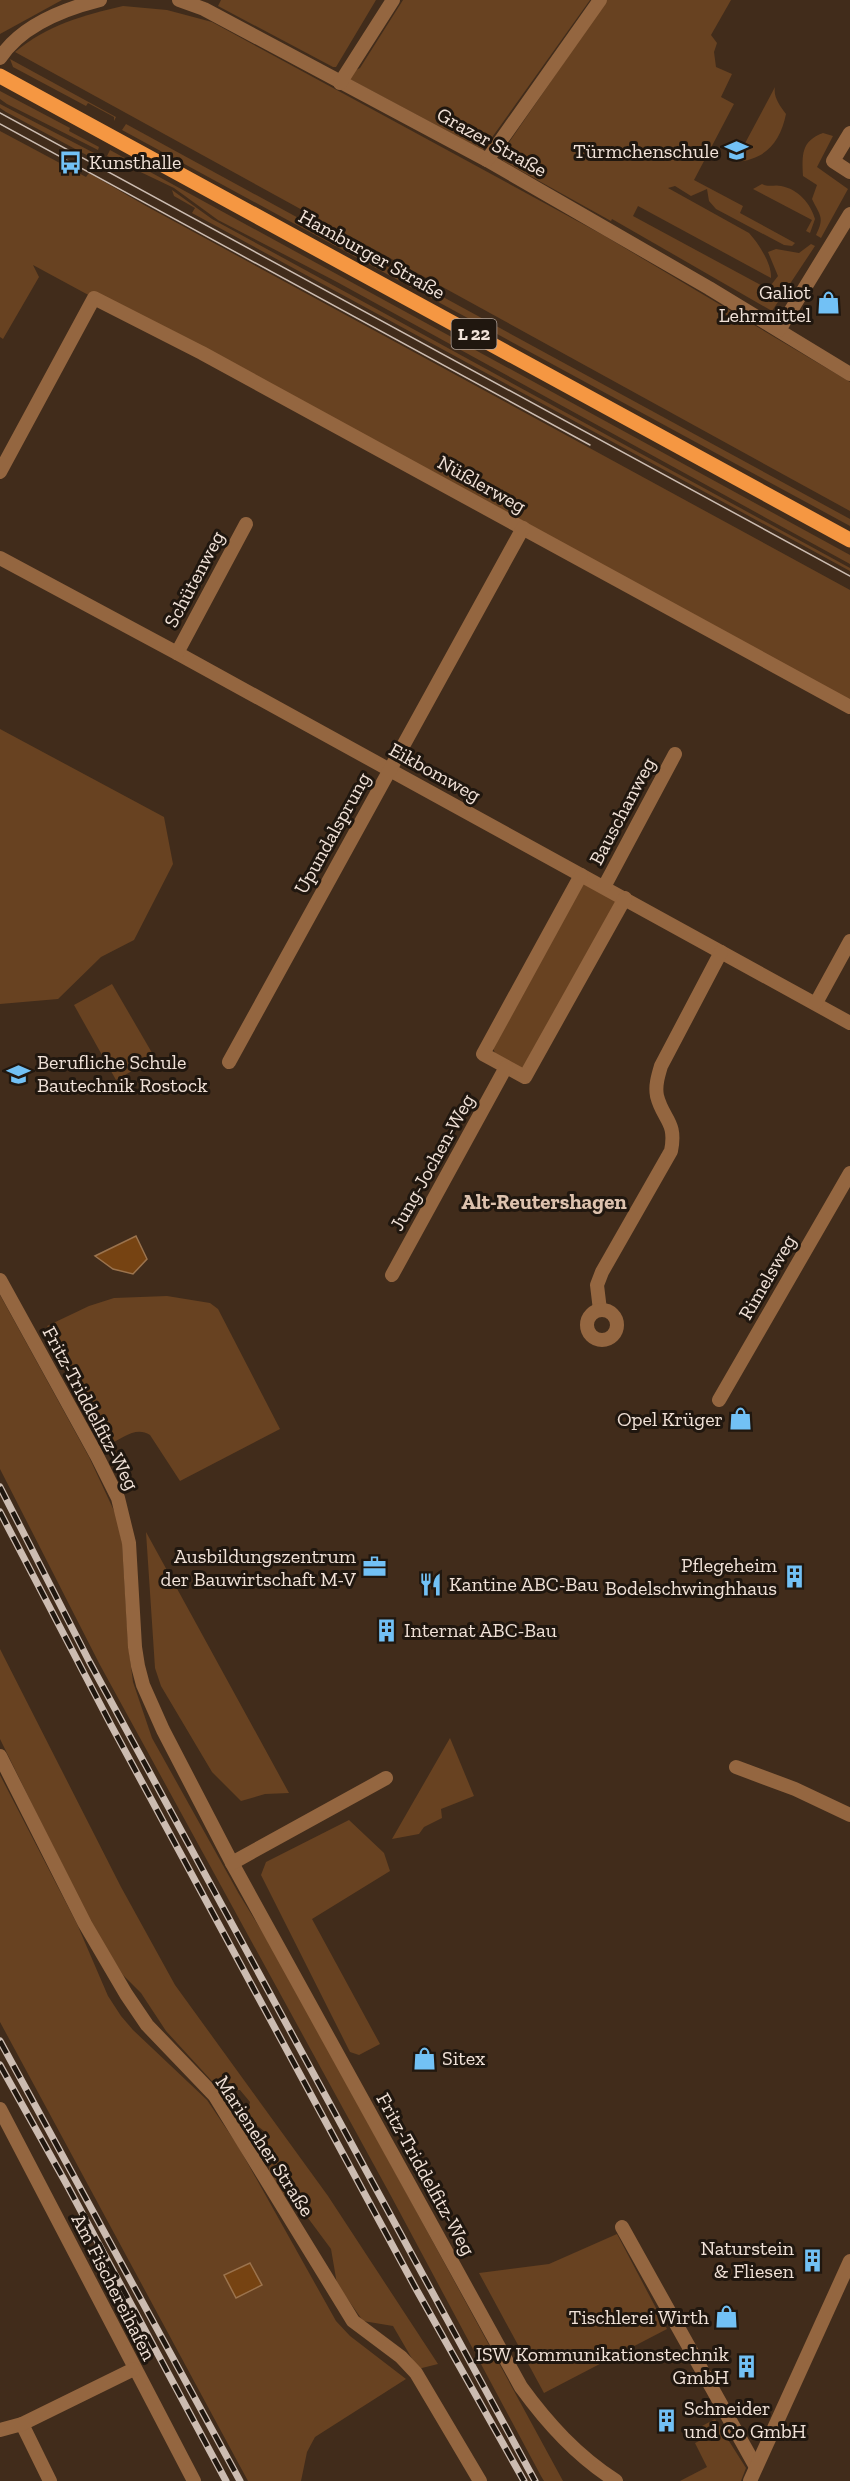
<svg xmlns="http://www.w3.org/2000/svg" width="850" height="2481" font-family="'Zilla Slab',serif">
<style>
.green{fill:#684221}
.water{fill:#764312;stroke:#9b734d;stroke-width:1.5}
.lines{fill:none;stroke-linecap:round;stroke-linejoin:round}
.minor{stroke:#946640;stroke-width:14}
.major{stroke:#f59742;stroke-width:15}
.tram{stroke:#ccbcb1;stroke-width:1.5}
.rail-casing{stroke:#ccbcb1;stroke-width:7}
.rail{stroke:#20170f;stroke-width:4.5;stroke-dasharray:14;stroke-linecap:butt}
.labels{text-anchor:middle;stroke-width:6;stroke-linejoin:round;paint-order:stroke}
.shield{fill:#20170f;stroke:#b2a59c;stroke-width:1.5}
.shield-label{font-size:18px;font-weight:bold;fill:#f1e2d8}
.street-label{font-size:20px;fill:#f1e2d8;stroke:#20170f}
.poi-label{font-size:20px;fill:#f1e2d8;stroke:#20170f;text-anchor:end}
.neighbourhood-label{font-size:21px;font-weight:bold;fill:#ddc2ae;stroke:#20170f}
</style>
<rect width="100%" height="100%" fill="#412c1b"/>
<g class="green">
<path d="M0,0H62L0,34Z"/>
<path d="M221,0H376L336,67H333L218,6Z"/>
<path d="M403,0H590L483,150L344,76L360,68Z"/>
<path d="M607,0H731L711,35L717,43L714,52L716,67L732,74L721,97L734,104L694,180L743,206L740,213L795,243L792,246L784,245L716,209L709,201L707,189L691,196L675,186L668,188L749,233C759,244 772,264 771,278L638,206L633,216L768,289L778,276L768,252L776,249L799,253L811,244L815,246L772,311L612,219L611,221L503,161L501,154Z"/>
<path d="M123,6L167,10L212,22L603,235L850,382V511L15,52C47,25 84,15 123,6Z"/>
<path d="M10,59L116,117L114,121V117L88,103L86,106L13,67Z"/>
<path d="M775,87C773,97 780,106 786,114C780,143 765,160 735,162Z"/>
<path d="M0,91L70,128L69,131L99,147L98,150L7,104L0,99Z"/>
<path d="M0,104L96,154L94,159L6,112L0,108Z"/>
<path d="M126,124L850,519V526L122,130Z"/>
<path d="M0,131L86,177L89,173L146,206L850,590V707L33,265L39,277L3,339L0,337Z"/>
<path d="M823,133L833,136L817,167L848,189L821,238L816,235C825,217 820,216 812,199L817,185L803,176C802,155 801,141 823,133Z"/>
<path d="M110,150L850,555V564L337,282L218,220L174,188L107,156Z"/>
<path d="M762,184C770,188 774,184 781,186C798,189 811,204 815,219L810,233L806,231L812,220L753,189Z"/>
<path d="M172,190L212,219L850,568V571L192,213L195,208L174,196Z"/>
<path d="M0,729L164,817L173,864L134,940L101,957L58,999L0,1004Z"/>
<path d="M584,881L620,901L522,1071L496,1056L493,1048Z"/>
<path d="M112,984L155,1058L116,1080L74,1005Z"/>
<path d="M0,1295L89,1457L116,1515L122,1543L128,1643L133,1682L152,1738L239,1894L279,1959L563,2481H544L541,2476L391,2196L100,1665L0,1469Z"/>
<path d="M167,1296L210,1303L218,1309L280,1429L180,1481L150,1435C136,1426 123,1438 110,1444L47,1326L89,1306L114,1298Z"/>
<path d="M146,1532L289,1793L265,1794L241,1801L212,1772L161,1686L155,1668Z"/>
<path d="M0,1649L121,1887L175,1985L328,2196L438,2364L418,2369L393,2326L363,2321L337,2284L331,2249L308,2218L277,2188L269,2176L270,2151L264,2131L246,2117L250,2102L240,2090L221,2091L166,2031L141,1993L123,1975L91,1924L0,1739Z"/>
<path d="M450,1738L474,1796L441,1809L442,1818L424,1827L419,1834L392,1839Z"/>
<path d="M0,1775L77,1924L108,1996L121,2016L133,2030L207,2100L238,2146L336,2321L350,2336L406,2379L315,2437L307,2452L301,2481H248L0,2022Z"/>
<path d="M349,1820L384,1853L390,1871L312,1919L380,2044L359,2055L350,2052L261,1875L266,1862Z"/>
<path d="M617,2234L667,2329L544,2393L479,2273L549,2264Z"/>
<path d="M715,2419L746,2468L741,2481H680L707,2467L695,2443L707,2437L702,2426Z"/>
</g>
<g class="water">
<path d="M136,1236L147,1259L133,1274L113,1269L95,1256Z"/>
<path d="M250,2263L262,2285L236,2298L224,2275Z"/>
</g>
<g class="lines">
<g class="minor">
<path d="M179,0L204,9L487,160L709,288L850,374"/>
<path d="M0,58C21,26 64,9 100,0"/>
<path d="M340,83L393,0"/>
<path d="M850,133L833,161L850,172"/>
<path d="M487,160L600,0"/>
<path d="M779,330L850,214"/>
<path d="M0,472L94,298L202,353L850,707"/>
<path d="M0,558L177,653L850,1023"/>
<path d="M177,653L246,524"/>
<path d="M581,875L483,1054L525,1077L625,898"/>
<path d="M604,887L675,754"/>
<path d="M816,1003L850,941"/>
<path d="M229,1062L523,528"/>
<path d="M392,1275L506,1067"/>
<path d="M0,1280L97,1456L118,1498L129,1543L135,1647L138,1666L143,1685L163,1730L232,1863L521,2387C548,2424 577,2456 616,2481"/>
<path d="M600,1310L597,1285L602,1272L671,1151C677,1121 663,1120 657,1096C655,1086 658,1076 661,1066L721,952"/>
<circle cx="602" cy="1325" r="15"/>
<path d="M719,1400L850,1173"/>
<path d="M0,1756L85,1924L126,1994L147,2025L215,2096L353,2321L401,2357L416,2373L480,2481"/>
<path d="M736,1767L795,1789L850,1815"/>
<path d="M232,1863L386,1778"/>
<path d="M0,2109L194,2481"/>
<path d="M622,2227L756,2467"/>
<path d="M22,2424L50,2481"/>
<path d="M0,2430L22,2424L134,2369"/>
<path d="M750,2481L850,2261"/>
</g>
<path class="major" d="M0,76L850,540"/>
<g class="tram">
<path d="M0,113L850,576"/>
<path d="M0,124L590,445"/>
</g>
<defs>
<g id="rail">
<path d="M0,1487L89,1661L535,2481"/>
<path d="M0,1512L111,1725L415,2287L524,2481"/>
<path d="M0,2041L240,2481"/>
<path d="M0,2065L67,2185L226,2481"/>
</g>
</defs>
<use href="#rail" class="rail-casing"/>
<use href="#rail" class="rail"/>
</g>
<defs>
<symbol id="school-bare" viewBox="-9 -9 18 18"><path d="M0-5L7-2L0 1L-7-2ZM-4 1L0 2.5L4 1V4Q0 6-4 4Z" fill="#72c1f5" stroke="#20170f" stroke-width="2.5" paint-order="stroke"/></symbol>
<symbol id="bus-bare" viewBox="-9 -9 18 18"><path d="M-5-6H5V4H4V6H2V4H-2V6H-4V4H-5ZM-3.5-4V0h7V-4ZM-3.5 1.2v1.5H-2V1.2ZM2 1.2v1.5H3.5V1.2Z" fill="#72c1f5" stroke="#20170f" stroke-width="2.5" paint-order="stroke"/></symbol>
<symbol id="shop-bare" viewBox="-9 -9 18 18"><path d="M-5-2.5h2.3a2.7 3.5 0 0 1 5.4 0H5L5.5 6h-11ZM-1.5-2.5h3a1.5 2.3 0 0 0-3 0Z" fill="#72c1f5" stroke="#20170f" stroke-width="2.5" paint-order="stroke"/></symbol>
<symbol id="office-bare" viewBox="-9 -9 18 18"><path d="M-6-3h4V-5.5h4V-3h4V5H-6ZM-1-4.5V-3h2v-1.5ZM-6 0V1H6V0Z" fill="#72c1f5" stroke="#20170f" stroke-width="2.5" paint-order="stroke"/></symbol>
<symbol id="building-bare" viewBox="-9 -9 18 18"><path d="M-4-6H4V6H1V3H-1V6H-4ZM-2.5-4.3h1.7v1.8h-1.7ZM.8-4.3h1.7v1.8H.8ZM-2.5-1h1.7V.8h-1.7ZM.8-1h1.7V.8H.8Z" fill="#72c1f5" stroke="#20170f" stroke-width="2.5" paint-order="stroke"/></symbol>
<symbol id="restaurant-bare" viewBox="-9 -9 18 18"><path d="M-5-6h1v4h1v-4h1v4h1v-4h1v5L-1.5 .5V6h-2V.5L-5-1ZM5-6V6H3V1.5H1.5Q1.5-4 5-6Z" fill="#72c1f5" stroke="#20170f" stroke-width="2.5" paint-order="stroke"/></symbol>
</defs>
<g fill-rule="evenodd">
<use href="#school-bare" x="720" y="134" width="33" height="33"/>
<use href="#bus-bare" x="54" y="146" width="33" height="33"/>
<use href="#shop-bare" x="812" y="286" width="33" height="33"/>
<use href="#school-bare" x="2" y="1058" width="33" height="33"/>
<use href="#shop-bare" x="724" y="1402" width="33" height="33"/>
<use href="#office-bare" x="358" y="1550" width="33" height="33"/>
<use href="#building-bare" x="778" y="1560" width="33" height="33"/>
<use href="#restaurant-bare" x="414" y="1568" width="33" height="33"/>
<use href="#building-bare" x="370" y="1614" width="33" height="33"/>
<use href="#shop-bare" x="408" y="2042" width="33" height="33"/>
<use href="#building-bare" x="796" y="2244" width="33" height="33"/>
<use href="#shop-bare" x="710" y="2300" width="33" height="33"/>
<use href="#building-bare" x="730" y="2350" width="33" height="33"/>
<use href="#building-bare" x="650" y="2404" width="33" height="33"/>
</g>
<g class="labels">
<rect class="shield" x="451.5" y="319" width="45" height="30" rx="4.5"/>
<g class="shield-label">
<text x="474" y="340">L 22</text>
</g>
<g class="street-label">
<text transform="translate(492 142) rotate(29)" y="7">Grazer Straße</text>
<text transform="translate(372 254) rotate(29)" y="7">Hamburger Straße</text>
<text transform="translate(482 484) rotate(29)" y="7">Nüßlerweg</text>
<text transform="translate(194 579) rotate(-62)" y="7">Schütenweg</text>
<text transform="translate(435 772) rotate(29)" y="7">Eikbomweg</text>
<text transform="translate(622 811) rotate(-62)" y="7">Bauschanweg</text>
<text transform="translate(332 833) rotate(-61)" y="7">Upundalsprung</text>
<text transform="translate(432 1162) rotate(-61)" y="7">Jung-Jochen-Weg</text>
<text transform="translate(767 1277) rotate(-60)" y="7">Rimelsweg</text>
<text transform="translate(91 1408) rotate(62)" y="7">Fritz-Triddelfitz-Weg</text>
<text transform="translate(265 2146) rotate(57)" y="7">Marieneher Straße</text>
<text transform="translate(426 2174) rotate(61)" y="7">Fritz-Triddelfitz-Weg</text>
<text transform="translate(114 2287) rotate(63)" y="7">Am Fischereihafen</text>
</g>
<g class="poi-label">
<text x="719" y="158">Türmchenschule</text>
<text x="89" y="169" text-anchor="start">Kunsthalle</text>
<text x="811" y="299">Galiot<tspan x="811" dy="23">Lehrmittel</tspan></text>
<text x="37" y="1069" text-anchor="start">Berufliche Schule<tspan x="37" dy="23">Bautechnik Rostock</tspan></text>
<text x="723" y="1426">Opel Krüger</text>
<text x="356" y="1563">Ausbildungszentrum<tspan x="356" dy="23">der Bauwirtschaft M-V</tspan></text>
<text x="777" y="1572">Pflegeheim<tspan x="777" dy="23">Bodelschwinghhaus</tspan></text>
<text x="449" y="1591" text-anchor="start">Kantine ABC-Bau</text>
<text x="404" y="1637" text-anchor="start">Internat ABC-Bau</text>
<text x="442" y="2065" text-anchor="start">Sitex</text>
<text x="794" y="2255">Naturstein<tspan x="794" dy="23">&amp; Fliesen</tspan></text>
<text x="709" y="2324">Tischlerei Wirth</text>
<text x="729" y="2361">ISW Kommunikationstechnik<tspan x="729" dy="23">GmbH</tspan></text>
<text x="684" y="2415" text-anchor="start">Schneider<tspan x="684" dy="23">und Co GmbH</tspan></text>
</g>
<g class="neighbourhood-label">
<text x="544" y="1209">Alt-Reutershagen</text>
</g>
</g>
</svg>
